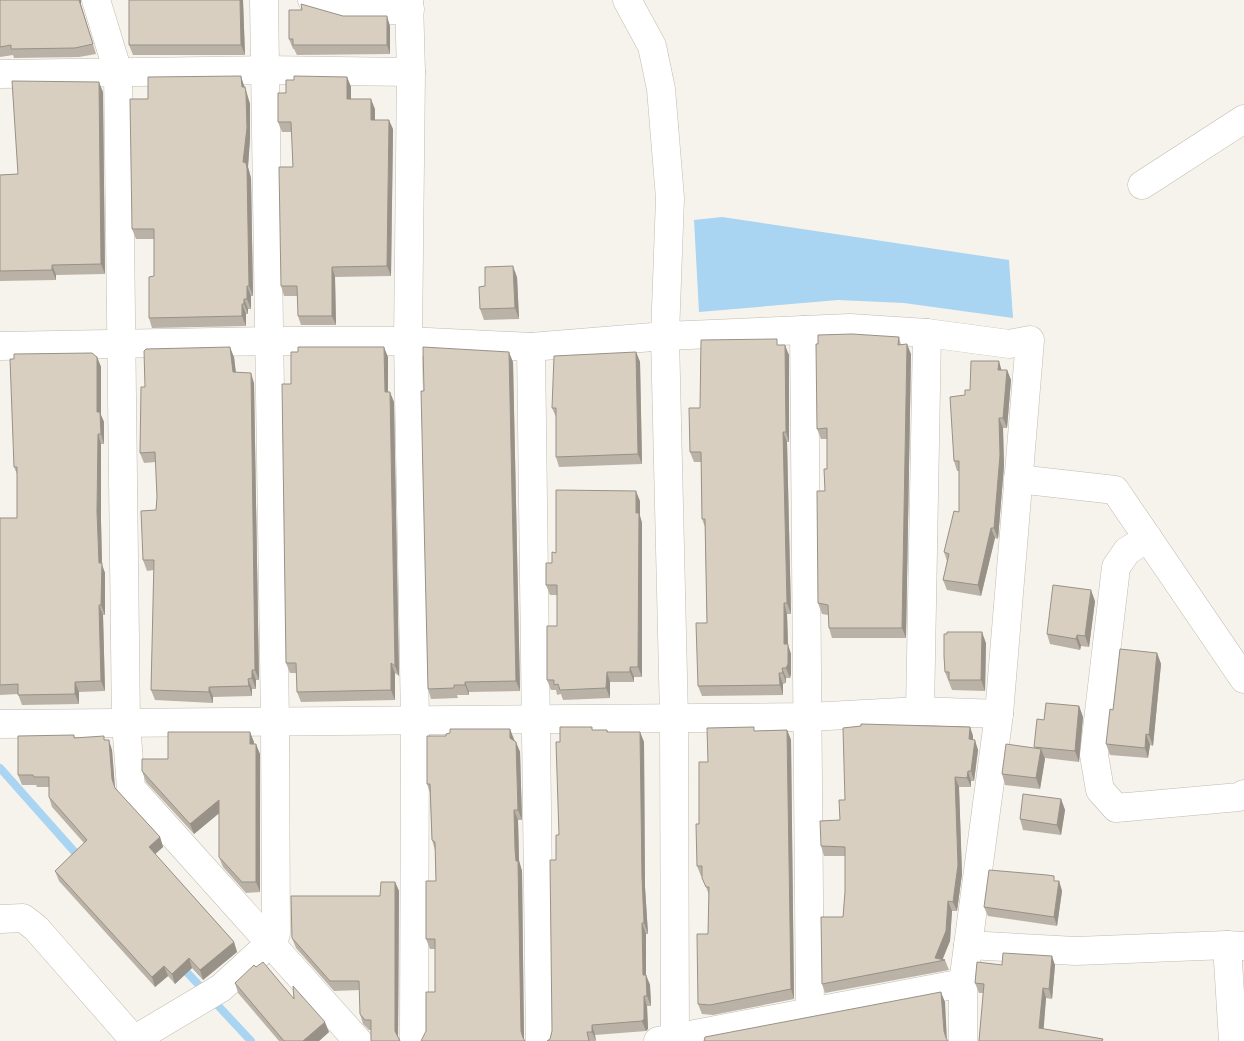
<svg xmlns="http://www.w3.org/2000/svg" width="1244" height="1041" font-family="'Roboto Condensed',sans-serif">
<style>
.water{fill:#a9d4f2}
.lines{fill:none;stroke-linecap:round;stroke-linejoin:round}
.stream{stroke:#a9d4f2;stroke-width:8}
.minor-casing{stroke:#c2bbae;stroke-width:29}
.minor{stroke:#fff;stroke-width:28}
.wall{fill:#bab2a6}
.shaded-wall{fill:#979187}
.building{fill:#d8cfc1;stroke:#979187}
</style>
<rect width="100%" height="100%" fill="#f6f3ec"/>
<path class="water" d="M722,217L1009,260L1013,318L904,303L838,300L699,312L694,220Z"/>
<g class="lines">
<g class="stream">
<path d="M0,768L80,858"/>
<path d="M182,967L251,1041"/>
</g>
<defs>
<g id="minor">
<path d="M96,0L118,72L126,723L131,788L358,1041"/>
<path d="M312,0C350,14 371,12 410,9"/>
<path d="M409,0L411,72L408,341L415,720L414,1041"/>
<path d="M627,0L652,46L661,89L670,198L665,336L850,328L927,333L1009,344L1030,340L999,714L963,983V1041"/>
<path d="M0,74L265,70L411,72"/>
<path d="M1142,185L1244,119"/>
<path d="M804,330L810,1011"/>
<path d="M0,346L269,341H408L531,347L665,336L674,718L675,1041"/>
<path d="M531,347L540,1041"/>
<path d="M1018,479L1115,490L1244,679"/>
<path d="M1148,538L1127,551L1116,567L1094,755L1100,790L1116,808L1239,797L1244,794"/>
<path d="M920,711L927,333"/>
<path d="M0,724L809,717L920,711L999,714"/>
<path d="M0,919L23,918L36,928L135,1041"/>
<path d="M968,945L1076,951L1227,945L1244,946"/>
<path d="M1227,945L1233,1041"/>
<path d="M132,1041L221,988L269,944L276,934L275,722L264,0"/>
<path d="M658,1041L963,983"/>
</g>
</defs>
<use href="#minor" class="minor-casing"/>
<use href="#minor" class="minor"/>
</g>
<g class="wall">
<path d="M0,0H81V5L96,54L79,57L14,58L13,55L0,57Z"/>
<path d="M129,0H243L245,55H133L129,45Z"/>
<path d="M343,16L390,26V54L297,55L294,49H293L289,39Z"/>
<path d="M347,77L351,87V99L375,109V120L393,129L391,276L335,277L336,325H301L298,316V296H284L281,286L293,167L292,132H282L278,122L286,93Z"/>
<path d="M245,86L250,104V138L248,167L251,178L253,296H251V309H248V314H246V326L152,328L149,318L154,276V239H136L132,229L148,99Z"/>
<path d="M103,92L105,274L56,275V280L0,281V175L18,174Z"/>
<path d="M517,277L519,319L484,320L480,309L485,286Z"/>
<path d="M899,337L901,345L911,354L906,638H832L829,628L828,615L822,614L818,603L825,491L827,469V439H821L817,429Z"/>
<path d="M779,345L789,355V442H787L791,614H787L788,645L791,654V674L790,678H786V683L783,684V695L702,696L698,686L707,623L705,527L702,519L701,462H694L690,452L700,408Z"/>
<path d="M636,352L640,362L642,464L559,467L556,457V417L552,408Z"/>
<path d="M97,357L101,367V415L104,422V444H101V521L102,565L105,573V615H103L105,691L79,692V704L22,705L18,694L0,695V518H17V474L14,467Z"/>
<path d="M234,357L236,373L254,383L259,680H256V689H252V696L213,697V703L155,700L151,690L154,570L147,571L143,560L156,510L157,497L156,462L144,463L140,453L145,387Z"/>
<path d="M388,357V392L394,402L399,676L395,673V700L301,702L297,692V673H290L286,663L291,384Z"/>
<path d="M513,362L520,691L469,692V695H457L458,698L431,699L428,689L424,391Z"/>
<path d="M1002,370H1007L1011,380L1007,428H1003L1004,466L998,539L995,538L981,596L947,590L943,580L947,561L944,552L959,512V471H957L954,461L965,395L970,390Z"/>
<path d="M640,501V516L642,523V677H634V682H610V698L563,700L561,694L557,695L556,690H551L547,680L557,626V595H550L546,585L552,563L556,553Z"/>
<path d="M1095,601L1089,647L1081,646L1080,650L1050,644L1047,634Z"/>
<path d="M986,643L985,691L952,690L945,672Z"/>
<path d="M1157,653L1161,664L1153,746L1150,745L1148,758L1110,755L1106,744L1113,710Z"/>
<path d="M1079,706L1083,717L1079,762L1045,758L1040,789L1005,785L1002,774L1035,748L1044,720Z"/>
<path d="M970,727L973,736V740L978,750L974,781H971V787H959L962,874L957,911H952L950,941L942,959L945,960L949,970L825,993L822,984L843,917L845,892V856H824L821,846L840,820Z"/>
<path d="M593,730H607L608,732H640L644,742L645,887L648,934H646V975L650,985L651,1006H647L648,1029L646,1031L595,1035L596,1041H547L550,1039L552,1031L556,860L559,835L560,742Z"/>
<path d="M787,730L791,740L794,999L713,1015L702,1014L698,1004L708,934L709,895L702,876H701L697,866L699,824L708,762L755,731Z"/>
<path d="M250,732L254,744L260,754V892L246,893L223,867L219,857V813L194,834L146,782L142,771L168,759Z"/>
<path d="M74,735L75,738L105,740L112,750L115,788L160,837L163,847L155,854L234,942L237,952L203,980L192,968L175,984L168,976L155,987L59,881L55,871L84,843L52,807L49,797V787H37L36,785H22L18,775Z"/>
<path d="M514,739L520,752L522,820H518L519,860V863L522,871L524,1040L426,1031L435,992V949H430L426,939L436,881L435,850L432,840L430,793L427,784Z"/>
<path d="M1061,799L1065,810L1061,835L1023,830L1020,819Z"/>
<path d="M1056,881H1059L1062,891L1057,926L988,916L984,907Z"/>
<path d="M395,882L399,891L398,1039L371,1030H369L363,1024L360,1014V990L334,991L296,948L292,938L380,896Z"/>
<path d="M1002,965H1055L1052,999L1046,998L1043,1029L1103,1039V1041H979L984,993H979L975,983Z"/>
<path d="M235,983L294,999L329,1032L319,1041H279L238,993Z"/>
</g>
<g class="shaded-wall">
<path d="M79,0H81V5L96,54Z"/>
<path d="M240,0H243L245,55L241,45Z"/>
<path d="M387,16L390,26V54L387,45Z"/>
<path d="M241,76L250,104V138L248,167L251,178L253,296L249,286L243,162Z"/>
<path d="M347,77L351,87V109L347,99Z"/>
<path d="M99,82L103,92L105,274L101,264Z"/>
<path d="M371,99L375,109V129L371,120Z"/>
<path d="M389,120L393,129L391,276L387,266Z"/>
<path d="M52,265L56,275V280L52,270Z"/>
<path d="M513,266L517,277L519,319L515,308Z"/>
<path d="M332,267L335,277L336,325L332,316Z"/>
<path d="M247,286L251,296V309L247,299Z"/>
<path d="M244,299L248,309V314L244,304Z"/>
<path d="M242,304L246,314V326L242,316Z"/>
<path d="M907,344L911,354L906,638L902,628Z"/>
<path d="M785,345L789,355V442L786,432Z"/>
<path d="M230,347L234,357L237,383L233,372Z"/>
<path d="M384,347L388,357V402L385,392Z"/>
<path d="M509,352L513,362L520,691L516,681Z"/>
<path d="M636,352L640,362L642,464L638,454Z"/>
<path d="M97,357L101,367V415L104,422V444L101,434L97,412Z"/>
<path d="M999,361L1002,372L998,370Z"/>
<path d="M1007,370L1011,380L1007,428L1003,418Z"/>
<path d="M251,373L254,383L259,680L255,670Z"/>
<path d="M390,392L394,402L399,676L395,666Z"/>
<path d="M999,418L1003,428L1004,466L998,539L994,528Z"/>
<path d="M783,432L787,442L791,614L787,603Z"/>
<path d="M98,434L101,444V521L102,565L105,573V615L101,605L99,563L97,512Z"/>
<path d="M636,491L640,501V516L642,523V677L638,667Z"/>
<path d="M991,528L995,538L981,596L978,585Z"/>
<path d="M1091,590L1095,601L1089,647L1085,636Z"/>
<path d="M784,603L787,614L788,645L791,654V674L790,678L786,668L784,644Z"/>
<path d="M99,605L103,615L105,691L101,681Z"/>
<path d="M982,632L986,643L985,691L981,680Z"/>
<path d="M1077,635L1081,646L1080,650L1076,639Z"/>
<path d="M1157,653L1161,664L1153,746L1149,735Z"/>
<path d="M391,663L395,673V700L391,690Z"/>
<path d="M630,667L634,677V682L630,672Z"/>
<path d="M782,668L786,678V683L783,673Z"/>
<path d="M252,670L256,680V689L252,678Z"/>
<path d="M607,672L610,682V698L606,688Z"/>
<path d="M779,673L783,684V695L780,685Z"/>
<path d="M248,679L252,689V696L249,686Z"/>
<path d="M75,682L79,692V704L75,694Z"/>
<path d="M465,682L469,692V695L465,685Z"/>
<path d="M209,687L213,697V703L209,692Z"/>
<path d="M1079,706L1083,717L1079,762L1075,751Z"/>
<path d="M970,727L973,736V749L969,739Z"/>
<path d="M510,729L514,739V749L510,738Z"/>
<path d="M787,730L791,740L794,999L791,989Z"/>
<path d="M250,732L254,742V754L250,744Z"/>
<path d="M640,732L644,742L645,887L648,934L644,923L642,877Z"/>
<path d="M1146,734L1150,745L1148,758L1145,748Z"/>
<path d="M109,740L112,750L115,789L112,779Z"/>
<path d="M975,740L978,750L974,781L971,771Z"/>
<path d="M516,742L520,752L522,820L518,810Z"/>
<path d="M256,744L260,754V892L256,882Z"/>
<path d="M1041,749L1045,759L1040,789L1036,778Z"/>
<path d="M968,771L971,781V787L967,778Z"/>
<path d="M955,777L959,787L962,874L957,911L953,902Z"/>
<path d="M1061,799L1065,810L1061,835L1057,825Z"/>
<path d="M219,800L223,810L194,834L190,824Z"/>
<path d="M514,810L518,820L519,860L522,871L524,1041L521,1031Z"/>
<path d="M160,837L163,847L152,857L149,847Z"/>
<path d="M1059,881L1062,891L1057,926L1054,917Z"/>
<path d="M395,882L399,891L398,1041L395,1031Z"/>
<path d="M948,901L952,911L950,941L942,961L935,958Z"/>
<path d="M642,923L646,934V975L650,985L651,1006L647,996L643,975Z"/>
<path d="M234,942L237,952L203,980L200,970Z"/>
<path d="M1052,956L1055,965L1052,999L1049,989Z"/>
<path d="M189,958L192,968L175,984L172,974Z"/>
<path d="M164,966L168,976L155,987L152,977Z"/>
<path d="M1043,988L1046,998L1043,1038L1039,1028Z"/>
<path d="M941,992L945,1002L947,1041L944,1031Z"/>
<path d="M644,996L647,1006L648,1029L646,1031L642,1021Z"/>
<path d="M325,1022L329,1032L319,1041H303Z"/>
<path d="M592,1025L595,1035L596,1041L592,1032Z"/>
</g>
<g class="building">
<path d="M0,0H79L93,44L75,48L11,49V45L0,47Z"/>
<path d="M129,0H240L241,45H129Z"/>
<path d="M301,4L343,16H387V45H293V39H289V10H302Z"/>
<path d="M241,76L242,87H245L246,94L247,128L243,162L246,163L247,168L249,286H247V299H244V304H242V316L149,318V277L154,276V229H132L130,99H148V77Z"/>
<path d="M294,76L347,77V99H371V120H389L387,266L332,267V316H298L297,286H281L279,167H293L291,122H278V93H286V80H294Z"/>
<path d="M12,81L99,82L101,264L52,265V270L0,271V175L18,174Z"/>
<path d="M513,266L515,308L480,309L479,287L485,286V267Z"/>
<path d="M852,334L899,337L898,345L907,344L902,628H829L828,605L818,603L817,491H825L824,469H827V428L817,429L816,344H818V335Z"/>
<path d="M777,339V345H785L786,432H783L787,603H784V644H788V664L786,668H782L783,673H779L780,685L698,686L696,623H707L705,519H702L701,452H690L689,408H700L701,340Z"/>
<path d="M230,347L233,372L251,373L255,670H252V678L248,679L249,686L209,687V692L151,690L154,560H143L141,511L156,510L157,497L155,452L140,453L141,387H145L144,351L146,349Z"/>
<path d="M298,347H384L385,392H390L395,666L391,663V690L297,692L296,663H286L282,384H291V352H298Z"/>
<path d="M423,347L509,352L516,681L465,682V685H454V688L428,689L421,391H424Z"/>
<path d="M636,352L638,454L556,457V408H552L554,356Z"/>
<path d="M92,353L97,357V412H100L101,434H98L97,512L99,563H102L101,605H99L101,681L75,682V694L18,695V684L0,685V518H17V467H14L10,359H14V354Z"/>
<path d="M971,361H999L998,370H1007L1003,418H999L1000,455L994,528H991L978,585L943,580L949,554L944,552L954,511L959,512V461H954L950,397L965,395V390H970Z"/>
<path d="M556,490L636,491V513H639L638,667H630V672H607L606,688L560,690L558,684L554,685V680H547V626H557V585H546V563H552V552L556,553Z"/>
<path d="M1053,585L1091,590L1085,636L1077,635L1076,639L1047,634Z"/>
<path d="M947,632H982L981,680H949V672H945L944,656V634H947Z"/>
<path d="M1120,649L1157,653L1149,735L1146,734L1145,748L1106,744L1110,709L1113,710Z"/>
<path d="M1046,703L1079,706L1075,751L1034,747L1037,719L1044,720Z"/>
<path d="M861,724L970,727L969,739L975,740L971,771H968L967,778L955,777L958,865L953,902L948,901L946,931L935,958L945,960L822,984L821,917H843L845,892V847L821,846L820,821L840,820L839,800H845L843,728L861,726Z"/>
<path d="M560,727H592V730H607V732H640L642,877L644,923H642L643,975H646L647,996H644V1019L642,1021L592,1025V1032H587L589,1041H547L550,1039L552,1031L550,860H556V835H559L556,742H560Z"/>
<path d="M754,727V731L787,730L791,989L710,1005L698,1004L697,934H708L709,887H706L702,878V866H697L696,824H699V762H708L707,728Z"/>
<path d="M450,729H510V738L516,742L518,810H514L515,849L516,861H518L521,1031L523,1038L525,1041H421L426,1031V992H435V939H426V881H436L435,842L432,840L430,784H427V736H446V734L450,733Z"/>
<path d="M168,732H250V744H256V882H242L219,857V800L190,824L142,771V759H168Z"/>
<path d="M74,735V738L104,736V740H109L112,779L115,788L160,837L149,847L234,942L200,970L189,958L172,974L164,966L152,977L55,871L87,840L49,797V777H34L33,775H18V736Z"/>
<path d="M1006,744L1041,749L1036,778L1002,774Z"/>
<path d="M1023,794L1061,799L1057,825L1020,819Z"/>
<path d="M989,870L1047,875L1054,876V881H1059L1054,917L984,907Z"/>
<path d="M381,882H395V1031L400,1041H371V1020H365L360,1014L359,981H330L292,938L291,896H380Z"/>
<path d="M1003,953L1052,956L1049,989L1043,988L1039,1028L1103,1039L1102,1041H979L984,984L975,983L977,962L1002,965Z"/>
<path d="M263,962L294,999L293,986L325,1022L303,1041H284L235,983L254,965L256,967Z"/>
<path d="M941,992L944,1031L946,1038L948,1041H704L705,1037Z"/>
</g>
</svg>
